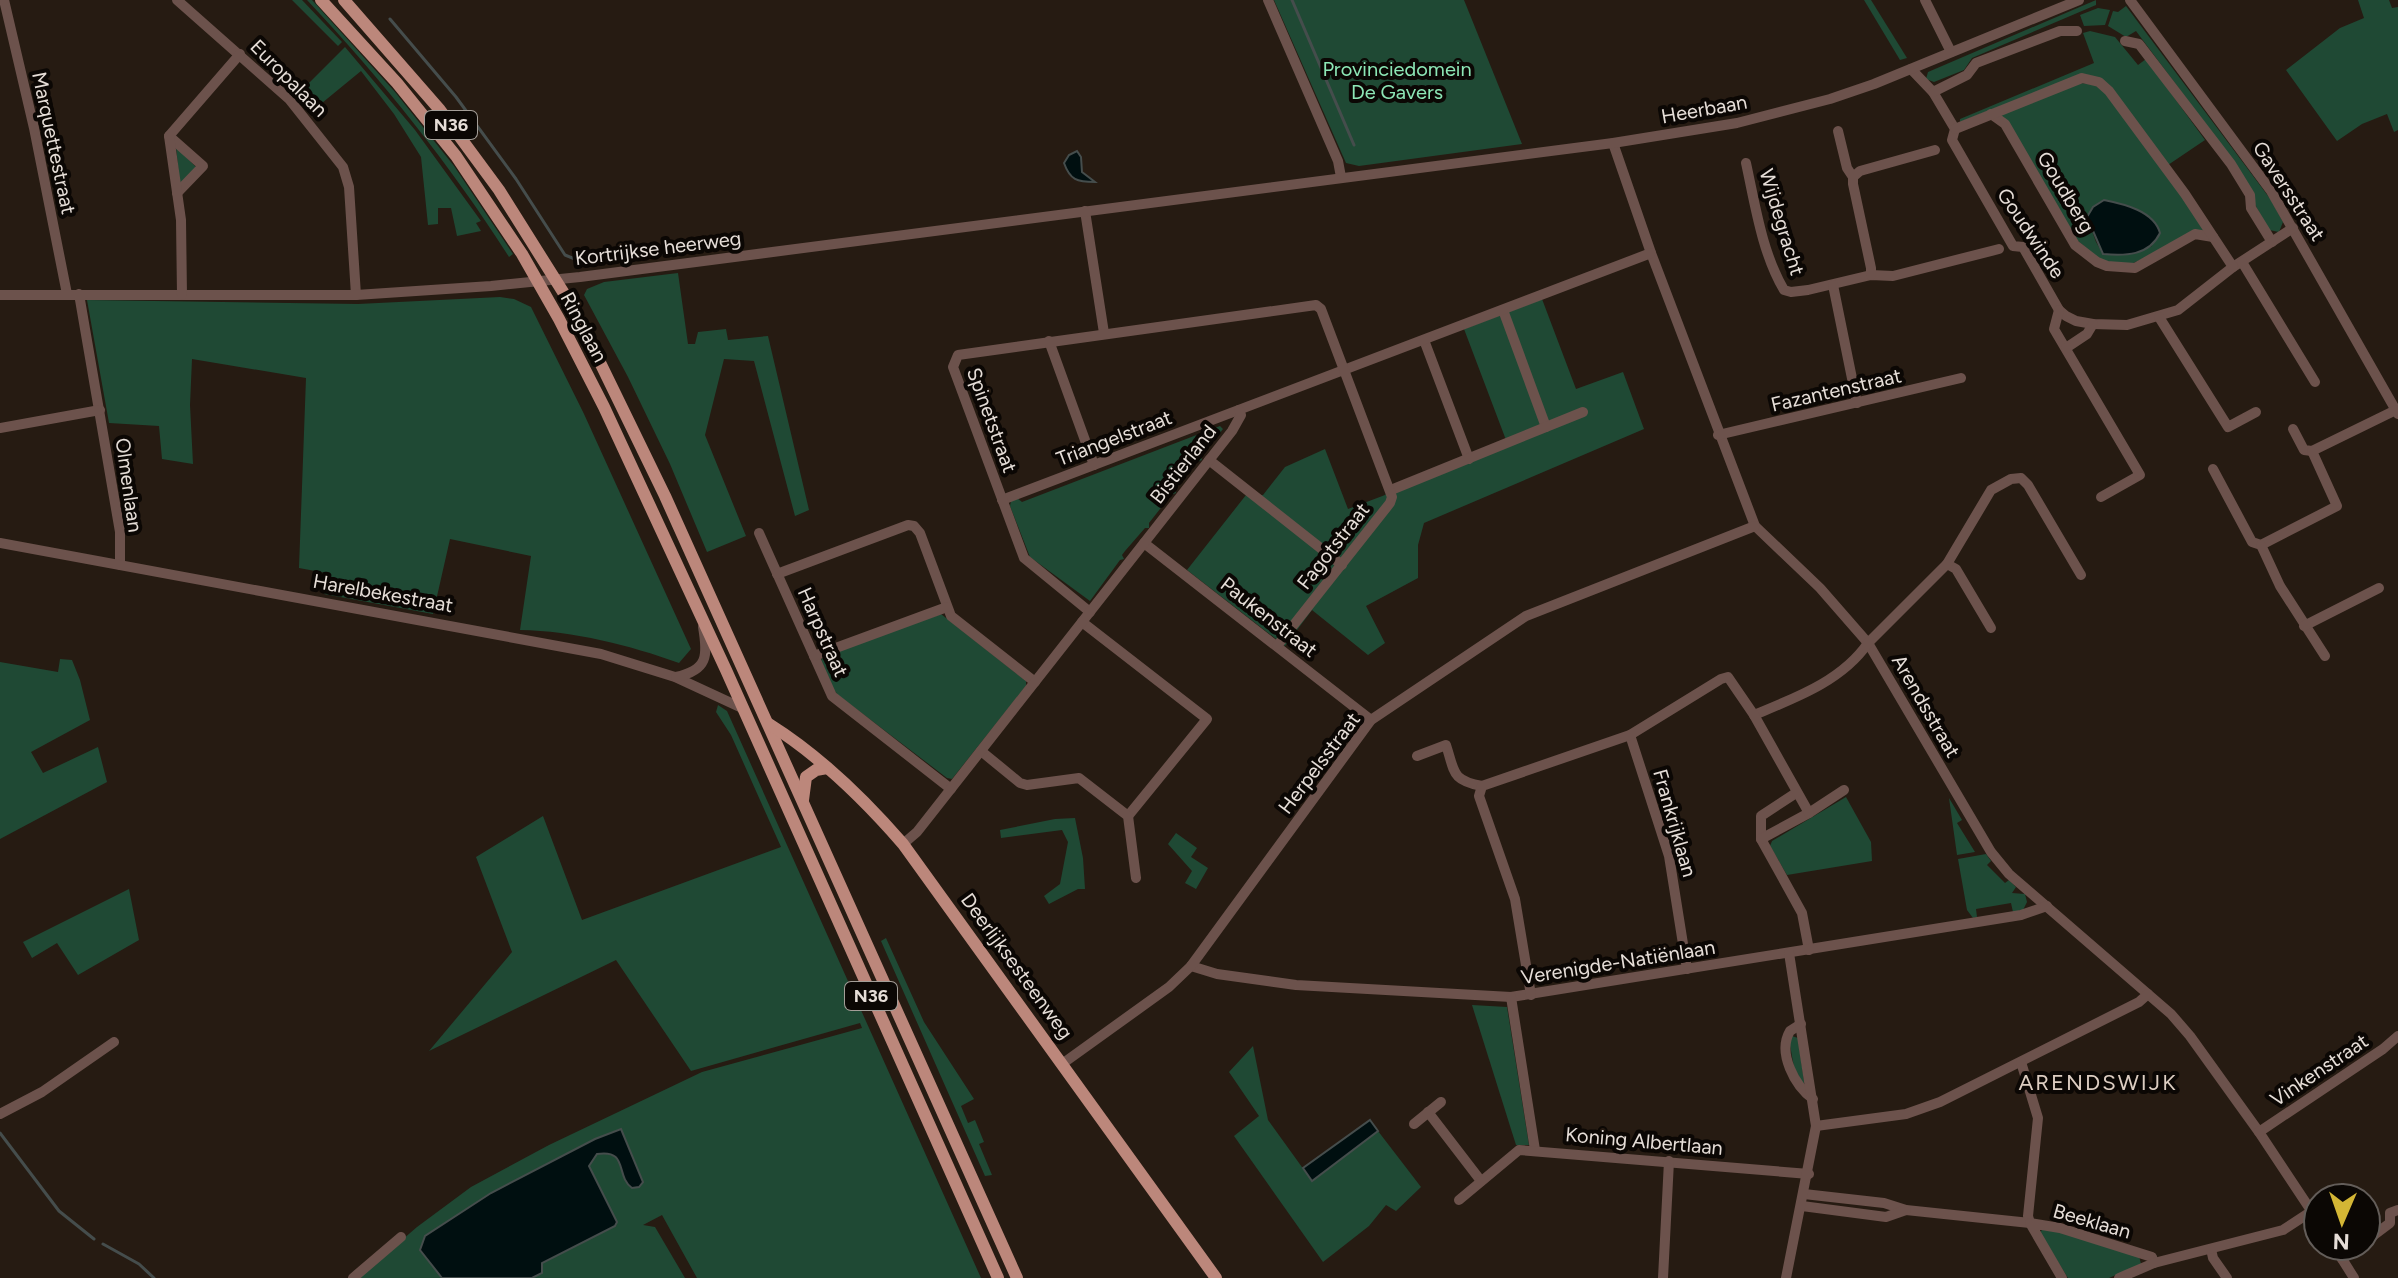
<svg xmlns="http://www.w3.org/2000/svg" width="2398" height="1278" font-family="Figtree,sans-serif">
<style>
.green{fill:#1f4934;fill-rule:evenodd}
.water{fill:#000f10;stroke:#454d4c;stroke-width:2}
.lines{fill:none;stroke-linecap:round;stroke-linejoin:round}
.stream{stroke:#454d4c;stroke-width:3}
.minor{stroke:#6c524c;stroke-width:10}
.major{stroke:#bc877b;stroke-width:12}
.labels{text-anchor:middle;stroke-width:8;stroke-linejoin:round;paint-order:stroke}
.shield{fill:#0b0704;stroke:#a49e98;stroke-width:2}
.shield-label{font-size:18px;font-weight:bold;fill:#e6ded8}
.park-label{font-size:20px;fill:#8de7b6;stroke:#0b0704}
.street-label{font-size:20px;fill:#e6ded8;stroke:#0b0704}
.neighbourhood-label{font-size:22px;letter-spacing:2px;fill:#dccdc1;stroke:#0b0704}
</style>
<rect width="100%" height="100%" fill="#261b12"/>
<g class="green">
<path d="M292,0H302L342,42L338,46Z"/>
<path d="M307,0H312L395,92L454,166L513,254L509,257C450,164 382,80 307,0Z"/>
<path d="M1274,0H1464L1522,144L1359,166L1346,163Z"/>
<path d="M1864,0H1871L1907,58L1900,60Z"/>
<path d="M2096,0V5L1972,58L1964,70L1934,82L1926,79L1928,72Z"/>
<path d="M2358,0H2389L2392,8L2398,7V130L2394,132L2387,114L2362,124L2337,141L2286,70L2340,28L2364,18Z"/>
<path d="M2126,6L2271,200L2283,222L2279,232L2269,230L2225,150L2136,31L2126,37L2108,26L2113,11L2118,12Z"/>
<path d="M2098,8L2110,10L2105,25L2084,26L2080,15Z"/>
<path d="M2090,31L2115,37L2138,65L2146,59L2205,140L2168,165L2101,79L2080,75L1960,122V119L2094,63L2083,33Z"/>
<path d="M345,47L415,130L481,221L476,223L481,231L457,236L451,208H438V224L428,225L421,157L394,114L361,71L311,112L296,96Z"/>
<path d="M2078,83L2096,84L2106,92L2172,182L2205,231L2129,265L2103,262L2078,241L2000,115ZM2104,200L2139,211L2152,246L2134,254H2103L2096,242L2087,217L2093,207Z"/>
<path d="M176,147L197,168L180,185Z"/>
<path d="M678,273L688,344H695L698,332L726,329L728,340L768,336L809,510L795,516L754,361L724,359L705,435L746,536L707,552L670,464L628,377L584,295L587,289L604,282Z"/>
<path d="M500,297L514,299L531,307L584,414L691,649L679,663C629,645 574,631 520,630L531,556L450,539L433,614L324,594L326,573L299,568L306,378L192,359L190,405L193,464L162,459L159,426L109,423L87,300L358,304Z"/>
<path d="M1542,299L1576,389L1623,372L1644,429L1424,523L1418,545V578L1366,606L1385,643L1368,655L1312,610L1285,646L1187,570L1246,495H1263L1285,467L1325,449L1348,509L1385,495L1394,486L1506,440L1464,329Z"/>
<path d="M1220,426L1223,429L1201,457L1202,460L1197,462L1175,490L1176,493L1171,495L1149,523V528H1145L1125,551L1122,555L1124,559L1120,560L1090,601L1030,557L1010,506L1011,501L1017,498L1022,502Z"/>
<path d="M941,614L1026,681V686L952,779L947,778L838,695L834,690L821,660L824,656Z"/>
<path d="M60,659L72,660L80,680L90,720L31,752L43,773L98,747L107,782L0,839V662L58,672Z"/>
<path d="M718,705L727,711L981,1278H697L662,1215L643,1225L655,1227L685,1278H532L542,1273L541,1263L616,1226L617,1222L589,1166L597,1154C613,1152 621,1158 623,1174L642,1182L620,1129L595,1139L491,1193L425,1236L420,1251L442,1278H358L417,1227L471,1187L549,1145L702,1072L862,1028L860,1023L691,1071L616,960L429,1051L512,952L476,857L543,816L582,920L781,847L731,735L716,712Z"/>
<path d="M1846,797L1871,842L1872,861L1787,875L1770,846L1772,841Z"/>
<path d="M1949,798L1962,820L1957,823L1975,852L1957,855Z"/>
<path d="M1075,818L1083,858L1085,889H1078L1049,904L1044,896L1060,884L1068,842L1062,830L1001,838L1000,830L1055,819Z"/>
<path d="M1176,833L1197,848L1191,857L1208,868L1196,889L1185,883L1192,871L1168,844Z"/>
<path d="M1986,854L1991,861L1987,865L2005,883L2009,880L2016,887L2012,893L2025,894L2027,902L2023,910L2013,912L2011,903L1976,909L1977,917L1973,918L1967,910L1958,859Z"/>
<path d="M129,889L139,940L78,975L57,943L32,958L23,942Z"/>
<path d="M886,938L924,1022L974,1099L961,1106L968,1123L975,1120L984,1142L979,1144L992,1175L985,1176L881,941Z"/>
<path d="M1472,1005L1507,1007L1529,1145H1516Z"/>
<path d="M1792,1036L1798,1038L1805,1088L1794,1067L1789,1040Z"/>
<path d="M1253,1046L1268,1120L1312,1181L1378,1131L1421,1187L1396,1211L1386,1205L1369,1226L1323,1262L1234,1136L1259,1116L1229,1072Z"/>
<path d="M2043,1228L2060,1231L2139,1256L2141,1264L2109,1278H2068L2040,1233Z"/>
</g>
<g class="water">
<path d="M1077,151L1081,157L1082,172L1095,182C1077,182 1070,180 1064,163L1069,155Z"/>
<path d="M2104,200C2124,204 2154,211 2160,233C2149,256 2125,256 2103,254L2087,217L2093,207Z"/>
<path d="M1370,1120L1378,1131L1312,1181L1303,1168Z"/>
<path d="M621,1129L643,1182L639,1187L632,1188C615,1176 629,1149 597,1154L589,1166L617,1222L615,1226L542,1263V1273L532,1278H442L420,1250L425,1236L491,1193L595,1139Z"/>
</g>
<g class="lines">
<g class="stream">
<path d="M1292,0L1354,145"/>
<path d="M390,19L456,97L516,179L565,255L585,263L735,245"/>
<path d="M0,1133L59,1211L94,1239"/>
<path d="M103,1244L139,1264L154,1278"/>
</g>
<g class="minor">
<path d="M4,0L34,128L67,294"/>
<path d="M177,0L289,99L343,167L349,187L356,295"/>
<path d="M1268,0L1338,161L1341,177"/>
<path d="M1925,0L1951,52"/>
<path d="M2130,0L2271,191L2398,414"/>
<path d="M2125,41L2139,44L2231,164L2250,195L2251,208L2272,242"/>
<path d="M1911,69L1933,92L1955,129L1952,140L2013,246L2023,247L2059,310L2066,316L2076,321L2093,324L2127,325L2178,310L2233,267L2293,228"/>
<path d="M1933,92L1967,75L1976,63L2060,31H2077"/>
<path d="M1991,114L2005,124L2075,245L2097,262L2107,266L2135,268L2195,234L2213,237"/>
<path d="M1955,129L2082,78L2099,82L2109,91L2185,194L2233,267"/>
<path d="M1838,131L1847,168L1853,177"/>
<path d="M169,136L203,166L177,193"/>
<path d="M1613,143L1651,253L1755,526L1820,588L1868,643L1991,852L2009,874L2171,1014L2190,1036L2259,1132L2318,1221"/>
<path d="M1746,163C1755,204 1762,253 1784,290L1791,292L1808,290L1871,275L1893,276L1999,249"/>
<path d="M1085,211L1104,333"/>
<path d="M2242,262L2315,382"/>
<path d="M1871,275V268L1853,184V177L1860,171L1935,150"/>
<path d="M1833,285L1857,403"/>
<path d="M79,294L120,532V565"/>
<path d="M0,295H356L491,286L580,277L1613,143L1737,123L1830,99L1874,84L2079,0"/>
<path d="M182,295L181,220L169,136L240,54"/>
<path d="M1503,310L1546,427"/>
<path d="M2059,310L2054,329L2140,475L2101,497"/>
<path d="M2159,317L2228,427L2256,412"/>
<path d="M1424,340L1469,459"/>
<path d="M1049,341L1094,465"/>
<path d="M2066,348L2087,334L2093,324"/>
<path d="M0,428L100,410"/>
<path d="M2293,429L2304,450L2312,451"/>
<path d="M1718,435L1961,378"/>
<path d="M1209,460L1342,565"/>
<path d="M2213,469L2252,542L2261,545L2337,506L2312,451L2396,410"/>
<path d="M1391,490L1583,412"/>
<path d="M1002,500L1651,253"/>
<path d="M759,533L832,696L951,789"/>
<path d="M0,543L601,654L675,677L742,708"/>
<path d="M1144,543L1371,720"/>
<path d="M2261,545L2280,586L2325,656"/>
<path d="M1947,564L1956,569L1991,628"/>
<path d="M777,574L908,525L914,526L920,533L951,616L1035,682"/>
<path d="M1090,612L1024,558L953,367L958,355L1316,305L1321,309L1392,497L1390,503L1277,646"/>
<path d="M1082,622L1207,719L1128,816"/>
<path d="M2304,626L2379,588"/>
<path d="M814,656L947,607"/>
<path d="M676,677C708,670 708,656 703,627"/>
<path d="M1754,715C1795,698 1842,681 1868,643L1947,564L1991,490L2011,479L2021,478L2028,485L2081,575"/>
<path d="M1630,735L1669,856L1687,969"/>
<path d="M981,751L1020,783L1027,785L1079,778L1128,816L1136,878"/>
<path d="M1417,756L1446,745C1455,772 1451,780 1482,786"/>
<path d="M1796,793L1761,816V839L1802,913L1809,950"/>
<path d="M1761,839L1809,813L1844,790"/>
<path d="M903,844L917,832L1232,431L1241,415L1239,410"/>
<path d="M1191,966L1217,974L1296,985L1511,997L2021,915L2047,906"/>
<path d="M1531,995L1515,899L1479,796L1482,786L1630,735L1721,679L1728,677L1754,715L1809,813"/>
<path d="M1511,997L1535,1150"/>
<path d="M1801,1024L1790,1031C1777,1053 1795,1086 1813,1099"/>
<path d="M1062,1064L1169,987L1191,966L1371,720L1526,616L1755,526"/>
<path d="M1428,1112L1481,1181"/>
<path d="M0,1114L42,1092L114,1042"/>
<path d="M1414,1124L1441,1102"/>
<path d="M1816,1126L1906,1114L1940,1102L2139,1002L2148,994"/>
<path d="M2259,1132L2383,1049L2398,1036"/>
<path d="M1804,1194L1884,1203L1906,1210L2030,1223L2028,1216L2038,1118L2021,1062"/>
<path d="M1459,1200L1519,1150L1809,1174"/>
<path d="M1802,1206L1886,1217L1906,1210"/>
<path d="M2366,1241L2390,1223V1213L2398,1210"/>
<path d="M2334,1246L2354,1278"/>
<path d="M2211,1249L2213,1258L2227,1278"/>
<path d="M2342,1259L2359,1246"/>
<path d="M353,1278L401,1237"/>
<path d="M1663,1278L1669,1161"/>
<path d="M1786,1278L1816,1126L1789,953"/>
<path d="M2062,1278L2030,1223L2060,1228L2152,1257L2154,1263"/>
<path d="M2119,1278L2154,1263L2283,1230L2312,1211"/>
</g>
<g class="major">
<path d="M321,0L397,83L456,156L522,254L559,319L604,407L726,670L998,1278"/>
<path d="M344,0L440,110L499,190L575,311L665,496L1017,1278"/>
<path d="M769,724C820,756 864,799 903,844L1216,1278"/>
<path d="M803,800L806,777L816,770L827,768"/>
</g>
</g>
<g class="labels">
<g class="shield">
<rect x="425" y="111" width="52" height="28" rx="6"/>
<rect x="845" y="982" width="52" height="28" rx="6"/>
</g>
<g class="shield-label">
<text x="451" y="131">N36</text>
<text x="871" y="1002">N36</text>
</g>
<g class="park-label">
<text x="1397" y="76">Provinciedomein<tspan x="1397" dy="23">De Gavers</tspan></text>
</g>
<g class="street-label">
<text transform="translate(289 78) rotate(45)" y="7">Europalaan</text>
<text transform="translate(1704 109) rotate(-10)" y="7">Heerbaan</text>
<text transform="translate(54 143) rotate(78)" y="7">Marquettestraat</text>
<text transform="translate(2289 191) rotate(57)" y="7">Gaversstraat</text>
<text transform="translate(2066 192) rotate(59)" y="7">Goudberg</text>
<text transform="translate(1782 222) rotate(73)" y="7">Wijdegracht</text>
<text transform="translate(2031 233) rotate(56)" y="7">Goudwinde</text>
<text transform="translate(658 248) rotate(-7)" y="7">Kortrijkse heerweg</text>
<text transform="translate(584 327) rotate(62)" y="7">Ringlaan</text>
<text transform="translate(1836 390) rotate(-13)" y="7">Fazantenstraat</text>
<text transform="translate(992 420) rotate(70)" y="7">Spinetstraat</text>
<text transform="translate(1114 438) rotate(-21)" y="7">Triangelstraat</text>
<text transform="translate(1183 464) rotate(-52)" y="7">Bistierland</text>
<text transform="translate(129 485) rotate(82)" y="7">Olmenlaan</text>
<text transform="translate(1333 546) rotate(-52)" y="7">Fagotstraat</text>
<text transform="translate(383 593) rotate(10)" y="7">Harelbekestraat</text>
<text transform="translate(1269 617) rotate(38)" y="7">Paukenstraat</text>
<text transform="translate(823 632) rotate(66)" y="7">Harpstraat</text>
<text transform="translate(1926 706) rotate(60)" y="7">Arendsstraat</text>
<text transform="translate(1319 763) rotate(-53)" y="7">Herpelsstraat</text>
<text transform="translate(1675 823) rotate(74)" y="7">Frankrijklaan</text>
<text transform="translate(1618 962) rotate(-9)" y="7">Verenigde-Natiënlaan</text>
<text transform="translate(1017 966) rotate(54)" y="7">Deerlijksesteenweg</text>
<text transform="translate(2319 1070) rotate(-34)" y="7">Vinkenstraat</text>
<text transform="translate(1644 1141) rotate(5)" y="7">Koning Albertlaan</text>
<text transform="translate(2092 1221) rotate(16)" y="7">Beeklaan</text>
</g>
<g class="neighbourhood-label">
<text x="2098" y="1090">ARENDSWIJK</text>
</g>
</g>
<g transform="translate(2342 1222) rotate(182)"><circle r="38" fill="#0b0704" stroke="#635d59" stroke-width="2"/>
<path d="M0-6L14 30L0 20L-14 30Z" fill="#d4b635"/>
<text y="-12" font-size="22" font-weight="bold" text-anchor="middle" fill="#e6ded8">N</text>
</g>
</svg>
